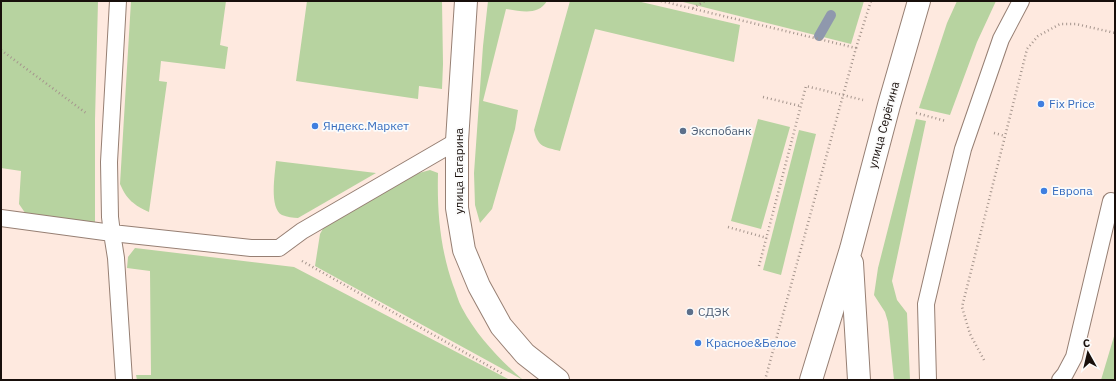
<svg xmlns="http://www.w3.org/2000/svg" width="1116" height="381" font-family="'IBM Plex Sans',sans-serif">
<style>
.green{fill:#b7d3a0}
.lines{fill:none;stroke-linecap:round;stroke-linejoin:round}
.stream{stroke:#8f98ad;stroke-width:10}
.service-casing{stroke:#967f73;stroke-width:18}
.tertiary-casing{stroke:#967f73;stroke-width:24}
.secondary-casing{stroke:#967f73;stroke-width:24}
.path{stroke:#a5958d;stroke-width:2.5;stroke-dasharray:1 3;stroke-linecap:butt}
.service{stroke:#fff;stroke-width:16}
.tertiary{stroke:#fff;stroke-width:22}
.secondary{stroke:#fff;stroke-width:22}
.shop-dot{fill:#3f7fe0;stroke:#fbfbfb;stroke-width:1.5}
.service-dot{fill:#5c6f8a;stroke:#fbfbfb;stroke-width:1.5}
.labels{text-anchor:middle;stroke-width:3.5;stroke-linejoin:round;paint-order:stroke}
.shop-label{font-size:12px;fill:#366cbe;stroke:#fbfbfb;text-anchor:start}
.street-label{font-size:12px;fill:#180f0b;stroke:#fbfbfb}
.service-label{font-size:12px;fill:#4e5e75;stroke:#fbfbfb;text-anchor:start}
</style>
<rect width="100%" height="100%" fill="#fee9df"/>
<g class="green">
<path d="M1,1H98L95,120V225L30,220L19,204L21,171L1,168Z"/>
<path d="M131,1H226L220,45L228,47L225,69L161,61L159,81L167,82L149,212C134,205 127,200 120,184Z"/>
<path d="M307,1H442L443,64L442,89L419,86L418,99L296,81Z"/>
<path d="M488,1H547C538,16 521,11 506,9L483,101L518,110L515,129L492,209L480,223L475,205L474,173L483,46Z"/>
<path d="M570,1H637L740,25L734,62L595,29L560,151C545,147 538,148 534,130Z"/>
<path d="M679,1H864L851,44Z"/>
<path d="M957,1H996L977,42L950,115L919,108L947,23Z"/>
<path d="M758,119L790,127L761,229L731,221Z"/>
<path d="M916,119L926,121L892,281L897,300L907,313L910,380H894L888,322L885,312L874,295L878,268Z"/>
<path d="M799,130L816,134L781,275L763,270Z"/>
<path d="M276,161L376,173L298,218C293,218 287,217 282,215C269,208 275,174 276,161Z"/>
<path d="M430,170L438,173C437,211 440,248 453,285C456,292 458,301 462,308C477,336 499,359 523,380L315,266L320,234L325,225L335,216L419,173Z"/>
<path d="M135,248L294,267L510,380H137L136,375H151L150,271L127,268L128,257Z"/>
<path d="M1115,333V380H1101Z"/>
</g>
<g class="lines">
<path class="stream" d="M819,36L831,15"/>
<defs>
<g id="service">
<path d="M118,1L109,162L110,217L112,233L251,248H279L302,231L457,141"/>
<path d="M1,218L112,233L116,258L124,380"/>
<path d="M928,380L926,304L950,202L963,149L1001,39L1021,1"/>
<path d="M1060,380L1065,374L1074,357L1111,201"/>
</g>
<path id="tertiary" d="M466,1L457,141V208L464,250L479,286L501,326L525,354L558,380"/>
<g id="secondary">
<path d="M852,263L859,380"/>
<path d="M811,380L851,249L889,105L919,1"/>
</g>
</defs>
<use href="#service" class="service-casing"/>
<use href="#tertiary" class="tertiary-casing"/>
<use href="#secondary" class="secondary-casing"/>
<g class="path">
<path d="M661,1L856,48L765,380"/>
<path d="M693,8L705,1"/>
<path d="M856,48L871,1"/>
<path d="M1,50L86,113"/>
<path d="M763,97L800,106"/>
<path d="M916,113L946,121"/>
<path d="M994,133L1005,136"/>
<path d="M728,227L767,238"/>
<path d="M302,261L503,374"/>
<path d="M759,266L806,86L863,100"/>
<path d="M984,360L970,334L962,307L1027,49L1038,36L1060,24H1076L1115,33"/>
</g>
<use href="#service" class="service"/>
<use href="#tertiary" class="tertiary"/>
<use href="#secondary" class="secondary"/>
</g>
<g class="shop-dot">
<circle cx="1041" cy="104" r="4"/>
<circle cx="315" cy="126" r="4"/>
<circle cx="1044" cy="191" r="4"/>
<circle cx="698" cy="343" r="4"/>
</g>
<g class="service-dot">
<circle cx="683" cy="131" r="4"/>
<circle cx="690" cy="312" r="4"/>
</g>
<g class="labels">
<g class="shop-label">
<text x="1049" y="108">Fix Price</text>
<text x="323" y="130">Яндекс.Маркет</text>
<text x="1052" y="195">Европа</text>
<text x="706" y="347">Красное&amp;Белое</text>
</g>
<g class="street-label">
<text transform="translate(884 125) rotate(-75)" y="4">улица Серёгина</text>
<text transform="translate(459 171) rotate(-90)" y="4">улица Гагарина</text>
</g>
<g class="service-label">
<text x="691" y="135">Экспобанк</text>
<text x="698" y="316">СДЭК</text>
</g>
</g>
<rect width="1116" height="381" fill="none" stroke="#180f0b" stroke-width="4"/>
<g transform="translate(1088 353) rotate(352)" stroke="#fbfbfb" stroke-width="3" paint-order="stroke">
<path d="M0-3L7 15L0 10L-7 15Z" fill="#180f0b"/>
<text y="-6" font-size="11" font-weight="bold" text-anchor="middle" fill="#180f0b">С</text>
</g>
</svg>
